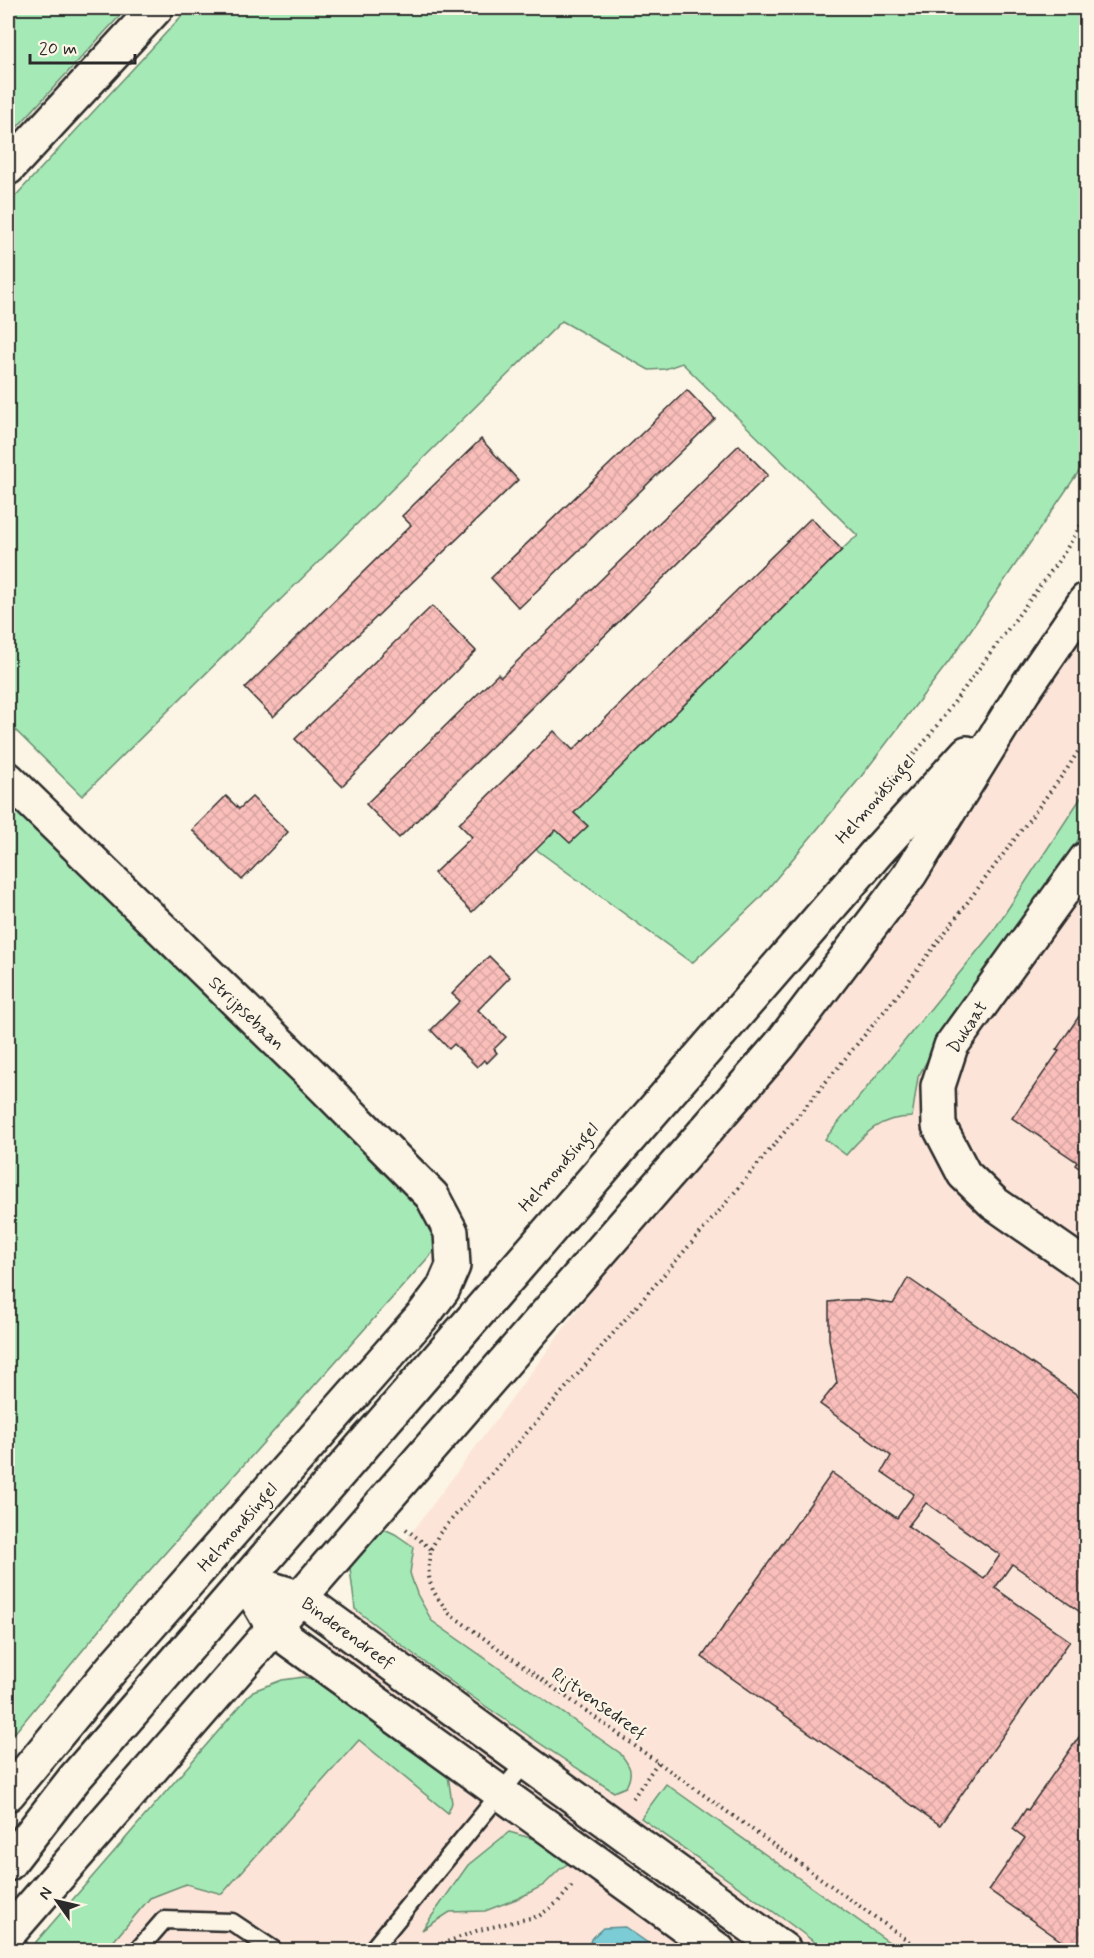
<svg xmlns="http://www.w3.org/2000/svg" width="1094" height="1958" font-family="Mynerve,sans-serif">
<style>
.built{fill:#fce5d8}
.green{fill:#a5eab6;stroke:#688a70;stroke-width:1.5}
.water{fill:#7cccd5;stroke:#5c8c91;stroke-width:1.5}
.building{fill:url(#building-cross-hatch);stroke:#2b2b2b;stroke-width:1.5;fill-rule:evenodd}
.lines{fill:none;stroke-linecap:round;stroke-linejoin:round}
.lane-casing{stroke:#2b2b2b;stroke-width:21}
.street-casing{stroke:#2b2b2b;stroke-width:38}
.secondary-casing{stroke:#2b2b2b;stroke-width:38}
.primary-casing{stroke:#2b2b2b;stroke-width:38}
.path{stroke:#2b2b2b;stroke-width:4;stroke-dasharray:1.5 4.5;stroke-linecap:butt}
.lane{stroke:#fcf5e5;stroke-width:16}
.street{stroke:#fcf5e5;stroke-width:33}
.secondary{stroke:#fcf5e5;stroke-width:33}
.primary{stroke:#fcf5e5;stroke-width:33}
.labels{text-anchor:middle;stroke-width:4.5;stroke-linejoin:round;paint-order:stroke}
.street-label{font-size:18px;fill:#2b2b2b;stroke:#fcf5e5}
</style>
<defs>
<pattern id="building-cross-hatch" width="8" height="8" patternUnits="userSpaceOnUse" patternTransform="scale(1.5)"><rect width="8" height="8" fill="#fbbfbb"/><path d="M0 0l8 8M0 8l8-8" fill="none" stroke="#d7a4a1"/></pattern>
</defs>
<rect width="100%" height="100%" fill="#fcf5e5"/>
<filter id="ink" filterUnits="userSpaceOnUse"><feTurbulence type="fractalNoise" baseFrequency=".0167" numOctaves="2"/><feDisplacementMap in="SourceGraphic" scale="12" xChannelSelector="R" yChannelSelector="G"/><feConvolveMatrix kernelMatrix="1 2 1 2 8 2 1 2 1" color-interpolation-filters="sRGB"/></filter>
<g filter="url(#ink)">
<path class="built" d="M1086,627V1950H72L372,1586Z"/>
<g class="green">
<path d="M8,8H127L8,137Z"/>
<path d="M189,8H1086V461L953,656L860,778L760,898L692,963L530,845L851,541L858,536L682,363L665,369L649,370L562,321L82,796L8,723V204Z"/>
<path d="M8,779L458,1224L134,1588L8,1741Z"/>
<path d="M1086,790V829L945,1029L918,1077L912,1117C880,1117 866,1132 846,1155L825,1139L992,933Z"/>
<path d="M371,1523L395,1534L414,1547L410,1573L417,1594L432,1621L620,1753C630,1766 634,1772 626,1787L614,1792C525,1735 438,1675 355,1609L350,1568Z"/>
<path d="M304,1677L329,1684L445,1755L452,1803L448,1813L359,1740L222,1894L186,1884L150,1898L106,1950H29L253,1691L282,1680Z"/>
<path d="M666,1784L900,1950H825L785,1920L641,1818Z"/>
<path d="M509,1832L545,1842L572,1861L560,1869L544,1885L519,1898L485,1911L450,1912L422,1930L468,1865Z"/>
</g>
<path class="water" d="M625,1927L658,1950H588L591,1939L603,1928Z"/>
<g class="building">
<path d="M687,390L715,419L519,608L491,578Z"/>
<path d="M481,439L518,480L273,717L245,688L411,525L402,516Z"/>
<path d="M739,445L768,475L399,838L366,804L498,674L501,677Z"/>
<path d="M811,518L842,550L574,813L588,826L570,843L556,830L472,912L434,873L472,837L459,824L554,731L573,750Z"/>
<path d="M432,606L476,651L342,786L295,739Z"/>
<path d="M226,796L239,809L252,797L288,832L242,880L192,830Z"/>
<path d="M489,956L510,977L478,1010L506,1037L494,1049L497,1053L487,1063L484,1060L477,1067L454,1044L449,1049L431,1030L460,1001L452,994Z"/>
<path d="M1086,1006V1173L1075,1165L1077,1162L1012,1118L1059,1051L1056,1050Z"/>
<path d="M908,1278L1086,1401V1616L1012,1564L995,1588L1070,1641L940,1825L702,1657L832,1473L897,1518L914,1494L882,1472L891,1456L820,1404L837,1383L829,1339V1302L846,1300H866L893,1304ZM926,1503L1000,1555L984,1579L908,1526Z"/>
<path d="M1086,1727V1869L1081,1877L1086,1880V1950H1074L989,1890L1025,1838L1013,1829L1026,1809L1028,1810Z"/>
</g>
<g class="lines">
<defs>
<g id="lane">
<path d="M138,1950L164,1920L232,1922L274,1950"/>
<path d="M372,1950L526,1762"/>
</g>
<g id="street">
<path d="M8,168L156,8"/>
<path d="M8,779L309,1072L432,1196L451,1232L453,1266L443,1289L425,1313L114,1666L8,1794"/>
<path d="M1086,859L951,1046L938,1086L939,1126L964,1174L994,1203L1086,1267"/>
</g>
<g id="secondary">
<path d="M246,1581L301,1598L784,1950"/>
<path d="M246,1581L274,1629L718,1950"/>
</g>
<g id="primary">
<path d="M8,1864L74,1779L878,851L967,753"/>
<path d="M8,1934L780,1045L910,874L1023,692L1086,600"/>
</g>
</defs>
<use href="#lane" class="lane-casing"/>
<use href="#street" class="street-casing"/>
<use href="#secondary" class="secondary-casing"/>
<use href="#primary" class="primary-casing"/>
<g class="path">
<path d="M878,795L927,739L1062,556L1086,517"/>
<path d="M406,1529L431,1549C425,1580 430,1590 450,1614L921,1950"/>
<path d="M431,1549L439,1534L721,1209L905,986L1067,769L1086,739"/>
<path d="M633,1798L658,1762"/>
<path d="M425,1950L479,1930L539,1916L558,1902L572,1886"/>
</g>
<use href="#lane" class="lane"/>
<use href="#street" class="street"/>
<use href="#secondary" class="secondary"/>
<use href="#primary" class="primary"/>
</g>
</g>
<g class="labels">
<g class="street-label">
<text transform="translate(875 799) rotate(-49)" y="6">Helmondsingel</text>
<text transform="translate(247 1013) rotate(44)" y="6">Strijpsebaan</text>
<text transform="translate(967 1027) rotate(-57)" y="6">Dukaat</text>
<text transform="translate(558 1167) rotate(-49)" y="6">Helmondsingel</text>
<text transform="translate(237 1527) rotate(-49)" y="6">Helmondsingel</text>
<text transform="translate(348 1633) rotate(36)" y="6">Binderendreef</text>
<text transform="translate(599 1703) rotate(35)" y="6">Rijtvensedreef</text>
</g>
</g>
<rect width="1094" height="1958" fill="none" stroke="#fcf5e5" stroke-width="30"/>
<rect x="15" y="15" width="1064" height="1928" fill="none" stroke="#2b2b2b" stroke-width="2" filter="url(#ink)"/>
<g transform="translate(57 1901) rotate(304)" stroke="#fcf5e5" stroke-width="4.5" paint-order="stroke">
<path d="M0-4.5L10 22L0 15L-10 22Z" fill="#2b2b2b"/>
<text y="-9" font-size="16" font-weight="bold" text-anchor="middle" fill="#2b2b2b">N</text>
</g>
<path d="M30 54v9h105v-9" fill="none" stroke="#2b2b2b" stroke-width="3"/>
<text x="39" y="54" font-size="18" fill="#2b2b2b" stroke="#fcf5e5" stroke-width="4.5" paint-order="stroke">20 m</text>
</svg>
